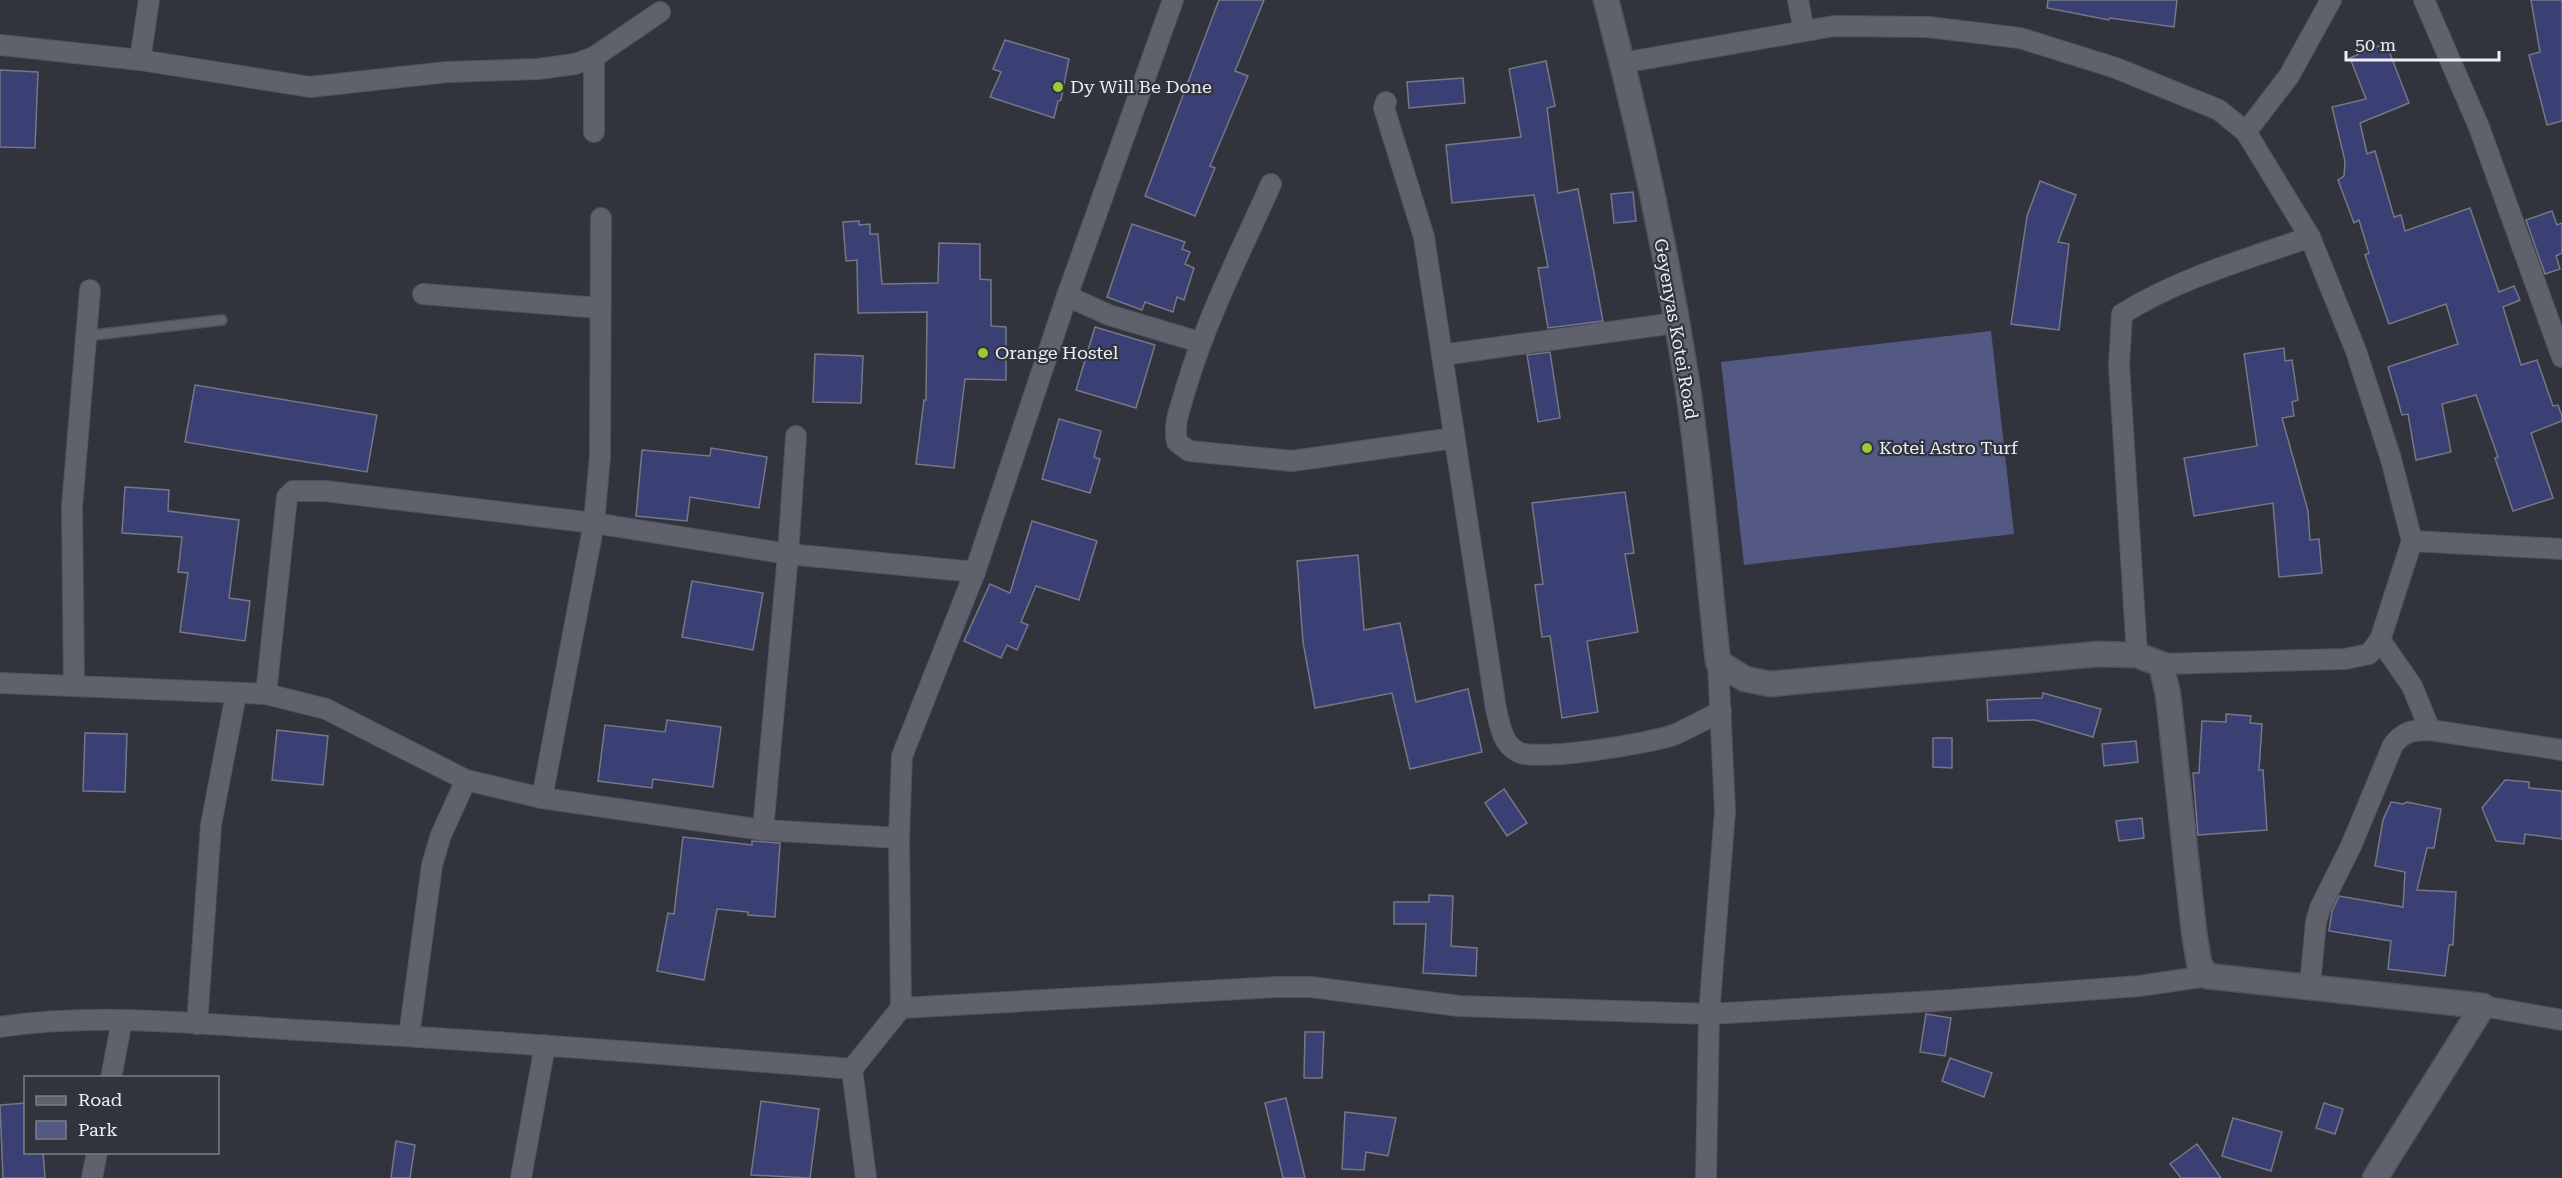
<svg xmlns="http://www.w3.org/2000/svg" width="2562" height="1178" font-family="'Roboto Serif',serif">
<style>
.green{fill:#535983}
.building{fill:#3b4074;stroke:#757884;stroke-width:1.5}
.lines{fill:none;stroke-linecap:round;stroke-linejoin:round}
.service-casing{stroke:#50525b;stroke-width:12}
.minor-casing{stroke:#50525b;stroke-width:22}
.tertiary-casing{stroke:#50525b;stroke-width:27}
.service{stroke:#5f626d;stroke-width:9}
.minor{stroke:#5f626d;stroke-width:20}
.tertiary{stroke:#5f626d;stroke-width:24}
.poi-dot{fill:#98cb36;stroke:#31333d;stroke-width:2}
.labels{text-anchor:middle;stroke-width:4.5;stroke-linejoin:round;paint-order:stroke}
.poi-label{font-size:18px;fill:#eeeff6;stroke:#31333d;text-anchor:start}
.street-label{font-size:18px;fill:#eeeff6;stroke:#31333d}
</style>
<rect width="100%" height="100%" fill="#31333d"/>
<path class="green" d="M1991,331L2014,534L1744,565L1721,362Z"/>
<g class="building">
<path d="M1219,0H1264L1235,71L1248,76L1210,166L1215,168L1195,216L1145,196Z"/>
<path d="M2048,0H2177L2174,27L2110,18L2109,20L2047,8Z"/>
<path d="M2531,0H2562V121L2547,125L2529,55L2540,52Z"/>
<path d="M1005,40L1069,59L1061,100L1058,101L1054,118L990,97L1001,72L993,69Z"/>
<path d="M2386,43L2409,103L2360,123L2367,154L2375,151L2394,217L2401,215L2405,231L2470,208L2499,292L2514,286L2520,300L2503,307L2521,365L2537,360L2553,406L2558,405L2562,416V421L2531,433L2553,498L2513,511L2495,458L2498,457L2476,395L2442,404L2451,452L2416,460L2408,414L2402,415L2388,367L2458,344L2446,304L2389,324L2365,255L2369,253L2359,220L2354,223L2338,180L2344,176L2345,161L2332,107L2366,99L2350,58Z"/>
<path d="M1546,61L1555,106L1547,108L1558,193L1578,189L1603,321L1548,328L1538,268L1548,267L1534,195L1452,203L1446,145L1521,137L1509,69Z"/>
<path d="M0,70L38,72L35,148L0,147Z"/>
<path d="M1463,78L1465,103L1409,108L1407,82Z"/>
<path d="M2040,181L2076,195L2058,242L2069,244L2059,330L2011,324L2027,216Z"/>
<path d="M1633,192L1636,221L1614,223L1611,194Z"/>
<path d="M2552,211L2557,225L2562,223V253L2556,256L2560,269L2545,274L2526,220Z"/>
<path d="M859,221V225L870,224V234H878L882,284L938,283L939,243L980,244V279L991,280V326L1006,327V380L965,379L954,468L916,464L924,400H926L927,312L858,313L857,260L846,261L843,222Z"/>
<path d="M1132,224L1185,242L1182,249L1190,252L1185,264L1194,268L1184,300L1177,297L1173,312L1145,302L1142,310L1107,297Z"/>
<path d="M1095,327L1155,345L1136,408L1076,390Z"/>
<path d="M2284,348L2285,361L2292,360L2298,400L2292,402L2294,416L2282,418L2308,511L2310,540L2319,539L2322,573L2279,577L2273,503L2194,516L2184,458L2257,446L2244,354Z"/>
<path d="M1550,352L1560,418L1538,422L1527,355Z"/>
<path d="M815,354L863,356L861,403L813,402Z"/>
<path d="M195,385L377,415L367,472L185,442Z"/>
<path d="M1059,419L1101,431L1094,457L1100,459L1090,493L1042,479Z"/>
<path d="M711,448L767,457L759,508L690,497L687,521L636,516L642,450L710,456Z"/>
<path d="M125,487L169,490L168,511L239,520L229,598L250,601L245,641L180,632L188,573L178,572L182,537L122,533Z"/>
<path d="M1625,492L1634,553L1625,554L1638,632L1587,641L1598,712L1562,718L1550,636L1542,637L1535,585L1543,584L1532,503Z"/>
<path d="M1032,521L1097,541L1079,600L1036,586L1021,622L1028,625L1017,650L1007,645L1001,658L964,641L990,584L1010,593Z"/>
<path d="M1358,555L1364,630L1400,623L1416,702L1468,689L1482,752L1410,769L1392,693L1315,708L1303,642L1297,561Z"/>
<path d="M692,581L763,593L753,650L682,637Z"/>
<path d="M2043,693L2101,709L2093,737L2035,720L1988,721L1987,700L2042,698Z"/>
<path d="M2226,714L2251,716L2250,723L2262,724L2259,770H2263L2267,830L2198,835L2193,773H2199L2202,721L2226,722Z"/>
<path d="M667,720L721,727L713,787L653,779L652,788L598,781L605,725L665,732Z"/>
<path d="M277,730L328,736L323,785L272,780Z"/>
<path d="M85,733L127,734L125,792L83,791Z"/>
<path d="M1933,738H1952V768L1933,767Z"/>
<path d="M2136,741L2138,762L2104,766L2102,744Z"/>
<path d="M2505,780L2529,782V788L2562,791V839L2525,834L2524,844L2496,841L2482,808Z"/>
<path d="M1504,789L1527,823L1507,836L1485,803Z"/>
<path d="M2391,802L2403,804L2407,802L2441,809L2434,848H2427L2417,890L2456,892L2453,945H2449L2445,976L2388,969L2391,941L2329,931L2332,911L2339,896L2403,907L2405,872L2375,866L2383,820Z"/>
<path d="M2142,818L2144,838L2119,841L2116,821Z"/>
<path d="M683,837L752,845V841L780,843L775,917L748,915V912L717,909L704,980L657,971L668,913L674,914Z"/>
<path d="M1429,895L1453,896L1451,946L1477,948L1476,976L1423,973L1426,924H1394V902H1429Z"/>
<path d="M1926,1014L1951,1018L1945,1056L1920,1052Z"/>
<path d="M1305,1032H1324L1322,1078H1304Z"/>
<path d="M1950,1058L1992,1073L1984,1097L1942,1081Z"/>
<path d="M1286,1098L1305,1178H1283L1265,1103Z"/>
<path d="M761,1101L819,1109L810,1178L751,1175Z"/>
<path d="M26,1103V1152H43L45,1178H3L0,1105Z"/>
<path d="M2324,1103L2343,1109L2335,1134L2316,1128Z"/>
<path d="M1345,1112L1396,1118L1388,1156L1366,1152L1364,1170L1342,1169Z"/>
<path d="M2233,1118L2282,1132L2271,1171L2222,1156Z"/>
<path d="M396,1141L415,1145L410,1178H391Z"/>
<path d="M2197,1144L2221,1178H2181L2170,1164Z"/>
</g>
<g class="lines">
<defs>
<path id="service" d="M85,336L222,320"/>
<g id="minor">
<path d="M1798,0L1804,31"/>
<path d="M2424,0L2479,127L2562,357"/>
<path d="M0,45L140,60L310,87L447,72L538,69L575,64L594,57L660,12"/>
<path d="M140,60L149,0"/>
<path d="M1622,63L1834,26L1928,27L2020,38L2116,68L2219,110L2246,132L2310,237L2356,351L2391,459L2412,541L2380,640L2369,654L2345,659L2161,664"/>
<path d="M1386,102L1384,108L1424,237L1496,709C1500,725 1502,744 1518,752C1537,762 1654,743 1676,734C1691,727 1706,719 1721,711"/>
<path d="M594,132V57"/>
<path d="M2246,132L2289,76L2331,0"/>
<path d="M1271,184C1241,251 1207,317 1186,388C1181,406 1173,423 1177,442L1189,451L1292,461L1454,438"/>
<path d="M423,294L600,308"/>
<path d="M1067,296L1109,315L1199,342"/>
<path d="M1442,355L1675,323"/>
<path d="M2412,541L2562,549"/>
<path d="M2380,640L2412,686L2430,730"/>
<path d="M2137,655L2119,365L2122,314C2179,278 2247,259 2310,237"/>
<path d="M0,683L266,694L326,709L466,780L542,798L763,830L899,838"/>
<path d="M74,685L72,507L90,290"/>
<path d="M266,694L287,497L293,491H325L594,523L788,554L975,572"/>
<path d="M542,798L594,523L600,456L601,218"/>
<path d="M763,830L788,554L796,436"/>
<path d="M2310,985L2316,922L2320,908L2351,846L2393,745C2404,731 2413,730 2430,730L2562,750"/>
<path d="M2483,1006L2562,1020"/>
<path d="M901,1008L1277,987H1311L1459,1006L1709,1014L1952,1000L2139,986L2207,976"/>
<path d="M197,1024L211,825L236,694"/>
<path d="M0,1027C98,1012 200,1024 299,1030C484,1040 668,1054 852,1069"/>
<path d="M409,1036L432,865L441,835L466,780"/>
<path d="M111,1078L122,1020"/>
<path d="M92,1178L97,1152"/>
<path d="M521,1178L545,1045"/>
<path d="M866,1178L852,1069L901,1008L899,838L902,756L975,572L1067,296L1173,0"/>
<path d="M1706,1178L1709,1014L1725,811L1718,662"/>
</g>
<path id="tertiary" d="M1606,0C1639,125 1667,254 1687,382C1701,475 1708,569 1718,662L1745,679L1770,684L2098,654L2137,655L2161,664L2168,694L2194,932L2199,963L2207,976L2483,1006L2375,1178"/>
</defs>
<use href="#service" class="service-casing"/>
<use href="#minor" class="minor-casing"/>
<use href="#tertiary" class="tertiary-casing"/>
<use href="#service" class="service"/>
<use href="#minor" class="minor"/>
<use href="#tertiary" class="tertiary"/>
</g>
<g class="poi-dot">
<circle cx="1058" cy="87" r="6"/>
<circle cx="983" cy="353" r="6"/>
<circle cx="1867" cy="448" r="6"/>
</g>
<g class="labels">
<g class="poi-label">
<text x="1070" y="93">Dy Will Be Done</text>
<text x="995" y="359">Orange Hostel</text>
<text x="1879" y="454">Kotei Astro Turf</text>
</g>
<g class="street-label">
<text transform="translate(1676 329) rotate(80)" y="6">Geyenyas Kotei Road</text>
</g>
</g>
<rect x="24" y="1076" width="195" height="78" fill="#31333d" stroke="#7d7e87" stroke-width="1.5"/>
<rect x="36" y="1096" width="30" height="9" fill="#5f626d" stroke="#7d7e87" stroke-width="1.5"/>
<text x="78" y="1106" font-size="18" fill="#eeeff6">Road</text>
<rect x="36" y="1121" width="30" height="18" fill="#535983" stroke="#7d7e87" stroke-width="1.5"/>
<text x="78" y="1136" font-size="18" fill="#eeeff6">Park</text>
<path d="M2346 51v9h153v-9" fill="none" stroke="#eeeff6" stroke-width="3"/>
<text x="2355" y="51" font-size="18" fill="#eeeff6" stroke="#31333d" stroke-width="4.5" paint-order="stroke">50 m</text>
</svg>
